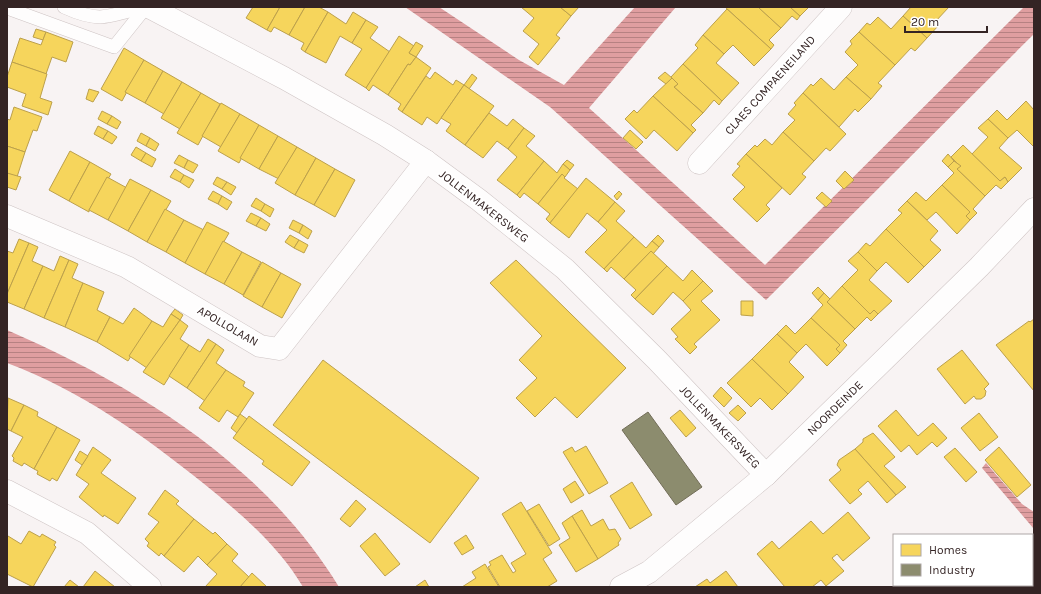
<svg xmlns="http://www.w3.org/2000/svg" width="1041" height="594" font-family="Karla,sans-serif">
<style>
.water{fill:url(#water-rules)}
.homes{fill:#f6d55c;stroke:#bca04b}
.industry{fill:#8c8c6e;stroke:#726d58}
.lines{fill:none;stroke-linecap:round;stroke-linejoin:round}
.lane-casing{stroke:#cec4c4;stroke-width:14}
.street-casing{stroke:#cec4c4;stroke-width:23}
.secondary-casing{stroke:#cec4c4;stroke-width:23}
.lane{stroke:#fefdfd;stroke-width:13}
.street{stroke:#fefdfd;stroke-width:22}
.secondary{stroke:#fefdfd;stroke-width:22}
.labels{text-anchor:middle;stroke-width:4;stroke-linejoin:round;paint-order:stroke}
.street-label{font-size:12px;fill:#342424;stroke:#fff}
</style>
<defs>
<pattern id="water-rules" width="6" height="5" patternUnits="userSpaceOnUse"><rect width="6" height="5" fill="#df9ea0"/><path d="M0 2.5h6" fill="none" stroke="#b68182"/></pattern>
</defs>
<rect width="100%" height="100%" fill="#f8f3f3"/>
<g class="water">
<path d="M405,7H439L519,60L564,85L635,7H676L589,108L765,265L1024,7H1034V34L766,300L550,107Z"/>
<path d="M7,330C136,386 264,464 339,587H303C278,545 240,513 203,483C143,435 80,390 7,363Z"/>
<path d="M986,463L1022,504L1034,512V529L982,468Z"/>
</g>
<g class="homes">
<path d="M253,7H280L267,30L246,18Z"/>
<path d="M280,7H305L289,35L274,27L271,32L267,30Z"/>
<path d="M305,7H319L328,12L305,52L301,49L304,43L289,35Z"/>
<path d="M521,7H560L571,16L556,35L560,38L538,65L529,57L539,44L523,31L534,18Z"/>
<path d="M560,7H579L571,16Z"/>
<path d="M725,7H758L781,28L769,40L774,45L771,49Z"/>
<path d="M758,7H790L800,16L797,20L792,16L781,28Z"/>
<path d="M790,7H809L800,16Z"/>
<path d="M911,7H949L935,22L939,25L927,38L903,16Z"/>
<path d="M727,9L771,49L754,66L733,45L724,54L703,35Z"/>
<path d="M328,12L346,24L353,12L366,20L352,43L340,36L326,63L305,52Z"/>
<path d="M903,16L927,38L915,51L911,48L895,65L859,32L867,23L870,25L878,17L891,29Z"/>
<path d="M366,20L378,27L370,38L390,52L366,88L345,75L362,49L352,43Z"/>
<path d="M36,29L46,32L43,40L33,37Z"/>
<path d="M46,32L73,42L66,62L52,57L46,74L12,62L20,38L41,45Z"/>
<path d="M859,32L895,65L878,83L882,86L871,99L846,77L858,65L845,52L852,44L850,41Z"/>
<path d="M703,35L724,54L716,63L739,83L722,101L683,64L698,48L695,45Z"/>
<path d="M399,36L414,46L409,53L416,57L410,65L408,64L388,95L373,85L369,91L366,88Z"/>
<path d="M416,42L423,46L416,57L409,53Z"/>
<path d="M124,48L144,60L122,101L101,89Z"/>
<path d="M416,57L431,68L402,112L398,109L401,104L388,95L408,64L410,65Z"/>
<path d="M144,60L163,71L145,103L125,92Z"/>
<path d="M12,62L47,74L40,98L52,102L48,115L22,106L26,94L7,87V77Z"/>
<path d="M683,64L722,101L719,105L714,100L703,113L674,87L678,84L671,77Z"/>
<path d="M163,71L182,82L164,114L145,103Z"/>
<path d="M435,72L453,85L456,80L464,85L437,124L427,117L422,125L402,112L426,76L430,79Z"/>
<path d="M665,72L672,78L666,84L658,78Z"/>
<path d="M472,74L477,78L469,89L464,85Z"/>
<path d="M846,77L871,99L858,112L855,109L839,127L803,93L811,84L813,86L821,78L834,90Z"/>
<path d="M672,78L678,84L674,87L703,113L691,125L696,130L693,133L653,96Z"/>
<path d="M182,82L201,93L180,129L161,118Z"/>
<path d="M464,85L494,106L465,145L446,131L451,124L441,118Z"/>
<path d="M89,89L99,92L93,102L86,99Z"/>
<path d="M201,93L220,104L198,145L177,133Z"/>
<path d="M803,93L846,134L830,151L826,148L814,161L783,132L795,120L788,114L796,105L794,103Z"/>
<path d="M653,96L693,133L677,151L654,130L646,139L625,119L634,110L637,113Z"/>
<path d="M1026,101L1034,110V147L1017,130L1008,138L988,119L997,110L1007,120Z"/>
<path d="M221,103L240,114L221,147L202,136Z"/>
<path d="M14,107L42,117L37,131L33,130L25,152L7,146V119L10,120Z"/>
<path d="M102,111L112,116L107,124L98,119Z"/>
<path d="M489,113L507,126L513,119L524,128L508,149L497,141L483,158L465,145Z"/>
<path d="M240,114L259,125L239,163L218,151Z"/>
<path d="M112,116L121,122L117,129L107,124Z"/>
<path d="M988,119L1008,138L999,148L1022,168L1008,182L1005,177L1000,181L972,154L988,137L978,128Z"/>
<path d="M259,125L278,136L259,169L240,158Z"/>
<path d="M98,126L108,131L103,139L94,134Z"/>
<path d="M524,128L535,136L526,146L544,161L517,195L497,180L517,157L508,149Z"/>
<path d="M630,130L643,142L636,149L623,138Z"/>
<path d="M108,131L117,137L112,144L103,139Z"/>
<path d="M783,132L814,161L802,174L806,177L790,195L746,154L755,145L757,147L765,139L772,145Z"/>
<path d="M141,133L150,138L146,146L137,141Z"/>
<path d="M278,136L297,147L279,179L259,169Z"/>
<path d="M150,138L159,144L155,151L146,146Z"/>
<path d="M963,145L1000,181L1005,177L1008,182L1001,189L996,185L985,196L957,169L960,166L951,157Z"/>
<path d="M7,146L25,152L17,177L7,173Z"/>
<path d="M136,147L146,153L141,161L131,155Z"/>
<path d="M297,147L316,158L295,195L275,183Z"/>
<path d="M70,151L90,162L69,201L49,190Z"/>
<path d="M146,153L156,159L152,167L141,161Z"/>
<path d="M746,154L782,188L766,205L770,209L757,222L733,199L745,187L732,175L740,166L737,164Z"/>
<path d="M948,154L954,161L948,167L942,161Z"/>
<path d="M179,155L188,160L184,168L174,163Z"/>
<path d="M316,158L335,169L314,205L295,195Z"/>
<path d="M188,160L198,165L193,173L184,168Z"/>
<path d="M567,160L574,165L570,170L563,164Z"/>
<path d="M544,161L557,173L563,164L570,170L565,177L562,174L538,204L524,193L520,198L517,195Z"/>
<path d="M954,161L961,166L957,169L985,196L973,209L977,213L970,220L966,216L970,212L942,185L954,173L948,167Z"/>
<path d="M90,162L111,174L89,210V212L69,201Z"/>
<path d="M175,169L184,175L180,182L170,177Z"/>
<path d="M335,169L355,180L335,217L314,205Z"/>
<path d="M845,171L854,180L844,189L836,181Z"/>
<path d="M7,173L21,177L16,190L7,187Z"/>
<path d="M562,174L565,177L564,178L578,189L550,223L546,219L550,214L538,204Z"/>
<path d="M184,175L194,180L189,188L180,182Z"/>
<path d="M107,177L127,188L108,220L89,210Z"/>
<path d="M217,177L227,182L222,189L213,184Z"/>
<path d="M586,178L615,202L598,222L587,213L569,238L550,223Z"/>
<path d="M130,179L151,190L128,231L108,220Z"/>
<path d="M227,182L236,187L231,195L222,189Z"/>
<path d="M942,185L970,212L966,216L970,220L957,234L936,212L927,220L907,201L916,192L926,201Z"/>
<path d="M151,190L171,201L147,242L128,231Z"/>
<path d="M213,191L222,196L218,204L208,199Z"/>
<path d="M619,191L622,194L617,200L614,196Z"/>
<path d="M822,192L832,201L826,207L816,198Z"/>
<path d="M222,196L232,202L227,210L218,204Z"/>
<path d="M256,198L265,204L261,211L251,206Z"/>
<path d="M907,201L938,231L930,240L941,250L924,267L886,229L902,213L898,210Z"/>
<path d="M615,202L625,211L616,221L634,237L604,269L585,252L607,230L598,222Z"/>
<path d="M265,204L274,209L270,217L261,211Z"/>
<path d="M165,209L184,220L166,252L147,242Z"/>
<path d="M251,213L261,218L256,226L246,221Z"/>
<path d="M261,218L270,224L266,231L256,226Z"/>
<path d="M184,220L204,230L185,263L166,252Z"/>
<path d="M293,220L303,225L299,233L289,228Z"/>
<path d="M207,222L229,233L205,274L185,263Z"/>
<path d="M303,225L312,231L308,239L299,233Z"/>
<path d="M886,229L924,267L908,283L886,262L877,271L858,252L866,243L870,246Z"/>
<path d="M290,235L299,240L294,248L285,242Z"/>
<path d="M658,235L664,241L659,247L652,241Z"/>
<path d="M634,237L646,248L652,241L659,247L653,254L651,251L624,279L611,267L607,272L604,269Z"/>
<path d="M19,239L29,243L7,294V251L13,253Z"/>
<path d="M299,240L308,245L304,253L294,248Z"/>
<path d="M223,241L242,252L224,284L205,274Z"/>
<path d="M29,243L38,247L32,261L43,266L24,309L7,302V294Z"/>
<path d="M651,251L667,266L635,299L631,295L636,290L624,279Z"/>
<path d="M242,252L261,262L243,295L224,284Z"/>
<path d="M858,252L877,271L869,280L892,301L878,314L874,310L870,314L842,286L858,270L848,261Z"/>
<path d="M60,256L69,260L44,318L24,309L43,266L54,271Z"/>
<path d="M69,260L78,264L72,278L83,283L65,327L44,318Z"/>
<path d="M516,260L626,368L577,418L555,397L535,417L516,398L537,378L519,360L542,336L490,283Z"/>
<path d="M262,262L281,273L262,307L243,296Z"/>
<path d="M667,266L683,281L692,270L703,281L683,301L673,292L653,315L635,299Z"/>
<path d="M281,273L301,284L282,318L262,307Z"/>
<path d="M703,281L713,291L701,301L720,320L694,344L697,347L690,354L675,339L678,337L671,329L691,310L683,301Z"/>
<path d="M83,283L104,292L97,310L110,317L97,342L65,327Z"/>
<path d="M842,286L870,314L874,310L878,314L871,321L867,317L855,329L827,302Z"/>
<path d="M818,287L824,293L818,300L812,293Z"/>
<path d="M824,293L830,299L827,302L855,329L843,341L847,345L840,353L836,349L840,345L811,318L823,305L818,300Z"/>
<path d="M741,301H753V316L741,315Z"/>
<path d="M134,308L152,321L128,361L97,342L110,317L123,324Z"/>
<path d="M175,309L183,315L180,320L171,314Z"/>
<path d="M171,314L180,320L147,368L129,356L152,321L163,327Z"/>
<path d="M811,318L840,345L836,349L840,353L827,366L806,344L797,353L777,334L786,325L795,334Z"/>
<path d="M1034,319V391L996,345L1029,321L1030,322Z"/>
<path d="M180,320L188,326L180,339L189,345L164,385L143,372Z"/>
<path d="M777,334L797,353L789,362L804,377L788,394L752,359Z"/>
<path d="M208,339L216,344L187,388L169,376L189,345L200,352Z"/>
<path d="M216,344L224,350L216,363L226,370L205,401L187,388Z"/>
<path d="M962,350L989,384L984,389L986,391L985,396L981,399H976L974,396L965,404L937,369Z"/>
<path d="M752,359L788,394L772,410L760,398L751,407L727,383Z"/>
<path d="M323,360L479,478L430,543L273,425Z"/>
<path d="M226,370L245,382L243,386L254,393L238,417L227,410L219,422L199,408Z"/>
<path d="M721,387L732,398L724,407L713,396Z"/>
<path d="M8,398L24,405L11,431L7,429Z"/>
<path d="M24,405L38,412L37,416L57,427L34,469L24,463L22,466L13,461L14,458L12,456L23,437L11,431Z"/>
<path d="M738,405L746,413L738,421L729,413Z"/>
<path d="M680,410L696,428L686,437L670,418Z"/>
<path d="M896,410L918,436L933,423L947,438L937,447L932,442L917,455L909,445L901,452L878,426Z"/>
<path d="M979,413L998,437L980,451L961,428Z"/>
<path d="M240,414L247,419L237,433L231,428Z"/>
<path d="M249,416L310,462L292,486L262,464L264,461L233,438Z"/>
<path d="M57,427L80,440L57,481L52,478L50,481L37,474L38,471L34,469Z"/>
<path d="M873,433L895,457L884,466L906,487L896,495L855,449L863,442V439Z"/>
<path d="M586,446L608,483L589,494L563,452L572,447L575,452Z"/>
<path d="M93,447L111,460L101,473L136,498L118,524L104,515L103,517L79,497L89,484L76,475Z"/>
<path d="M999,447L1031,485L1017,497L985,460Z"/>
<path d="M955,448L977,472L966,482L944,457Z"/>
<path d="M855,449L896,495L887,503L868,481L858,490L862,494L850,504L829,480L841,470L837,465L839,460Z"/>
<path d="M80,451L88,456L82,465L75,460Z"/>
<path d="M575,481L584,495L571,503L563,489Z"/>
<path d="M632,482L652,515L630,529L610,496Z"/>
<path d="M165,490L179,501L176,504L194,519L164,556L161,553L159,556L147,546L149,543L145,539L159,522L148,514Z"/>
<path d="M356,500L366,509L350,527L340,519Z"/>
<path d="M521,502L552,553L543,559L557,581L547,587H500L488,567L491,565L489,562L502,555L513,573L516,571L511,563L526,554L502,514Z"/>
<path d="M539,504L560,539L549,546L527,511Z"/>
<path d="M582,510L591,526L603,519L609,530L615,529L621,539L618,543L619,545L598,559L572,516Z"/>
<path d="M848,512L870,538L843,561L837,554L832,558L844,571L826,586L821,580L812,587H785L757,554L772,541L779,549L811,521L823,534Z"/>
<path d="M572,516L598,559L576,572L559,545L570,538L562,523Z"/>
<path d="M194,519L213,534L215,532L227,544L207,565L198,556L184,572L164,556Z"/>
<path d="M29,531L40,537L42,534L56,542L54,545L56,547L33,587L7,574V538L8,536L21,544Z"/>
<path d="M375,533L400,564L385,576L360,546Z"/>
<path d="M466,535L474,548L462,555L454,543Z"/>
<path d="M227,544L238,554L232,561L249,577L240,587H205L217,574L207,565Z"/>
<path d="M485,564L499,587H462L476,578L472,572Z"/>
<path d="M95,571L115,587H83Z"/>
<path d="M726,571L738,587H695L707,579L710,583Z"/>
<path d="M252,573L267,587H240Z"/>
<path d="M70,580L79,587H64Z"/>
<path d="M425,580L429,587H415Z"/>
</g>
<path class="industry" d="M648,412L702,487L676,505L622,430Z"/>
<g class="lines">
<defs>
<g id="lane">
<path d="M64,7C99,23 108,17 142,7"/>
<path d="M7,8L114,47L146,7"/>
</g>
<g id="street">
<path d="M149,7L284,78L385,135L426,161L479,200L565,269L657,360L766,475"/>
<path d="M699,163L841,7"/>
<path d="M7,216L127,267L260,346L279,349L426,161"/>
<path d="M7,491L87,533L150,587"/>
</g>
<path id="secondary" d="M621,587L649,572L766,475L979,267L1034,209"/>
</defs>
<use href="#lane" class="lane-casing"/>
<use href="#street" class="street-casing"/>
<use href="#secondary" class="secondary-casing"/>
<use href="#lane" class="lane"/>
<use href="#street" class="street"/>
<use href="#secondary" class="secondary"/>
</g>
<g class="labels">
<g class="street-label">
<text transform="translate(770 85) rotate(-48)" y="4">CLAES COMPAENEILAND</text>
<text transform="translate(484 206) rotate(38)" y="4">JOLLENMAKERSWEG</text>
<text transform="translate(228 326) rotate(30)" y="4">APOLLOLAAN</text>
<text transform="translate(835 408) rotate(-44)" y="4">NOORDEINDE</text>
<text transform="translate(720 427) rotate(46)" y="4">JOLLENMAKERSWEG</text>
</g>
</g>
<rect width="1041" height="594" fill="none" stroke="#342424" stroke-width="16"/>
<rect x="893" y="534" width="140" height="52" fill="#ffffff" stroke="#aea7a7"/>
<rect x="901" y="544" width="20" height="12" fill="#f6d55c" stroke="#aea7a7"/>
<text x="929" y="554" font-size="12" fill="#342424">Homes</text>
<rect x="901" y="564" width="20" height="12" fill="#8c8c6e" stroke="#aea7a7"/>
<text x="929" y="574" font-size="12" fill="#342424">Industry</text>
<path d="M905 26v6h82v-6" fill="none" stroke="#342424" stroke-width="2"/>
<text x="911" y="26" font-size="12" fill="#342424" stroke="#ffffff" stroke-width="3" paint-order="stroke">20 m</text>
</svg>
